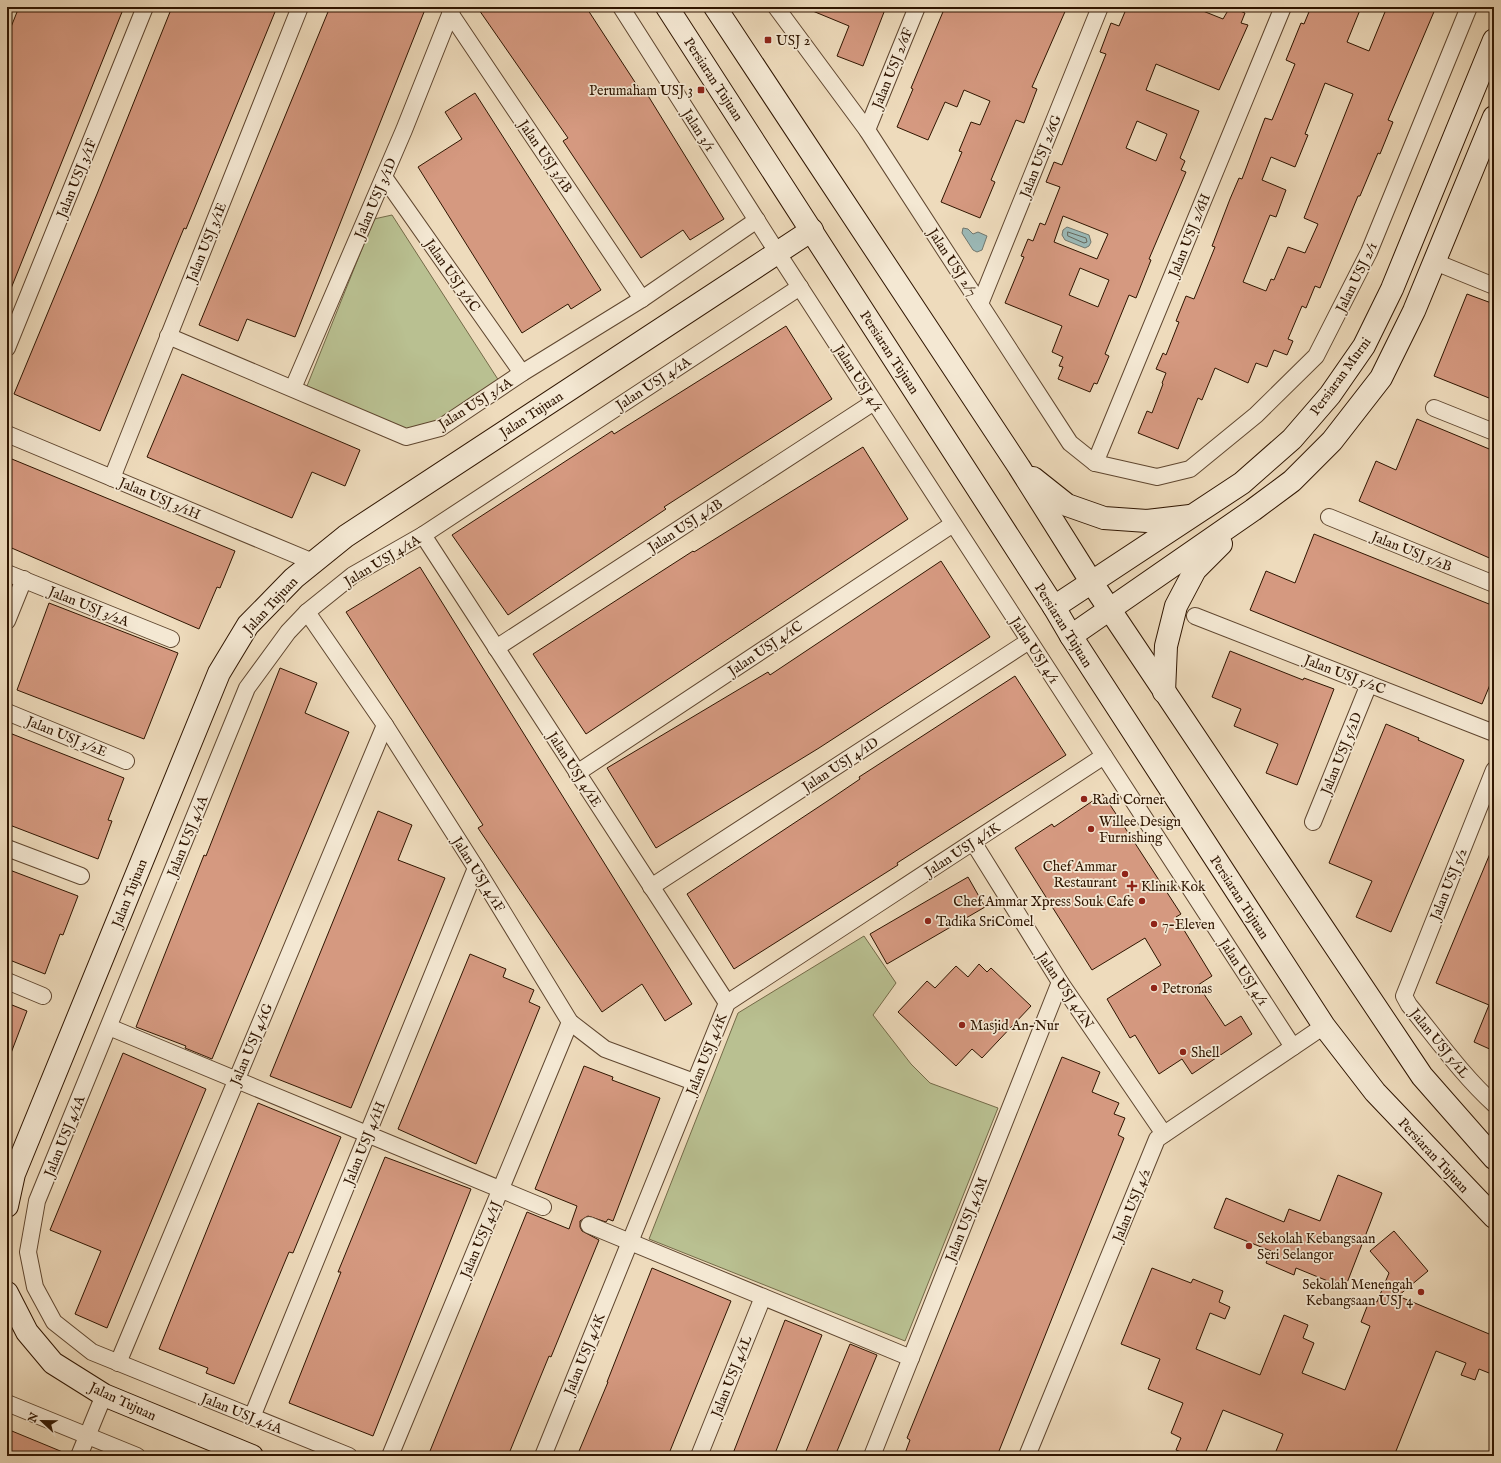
<svg xmlns="http://www.w3.org/2000/svg" width="1501" height="1463" font-family="'IM FELL English',serif">
<style>
.green{fill:#b9c091;stroke:#746a48}
.water{fill:#9bb9b7;stroke:#70776e}
.lines{fill:none;stroke-linecap:round;stroke-linejoin:round}
.shore{stroke:#65675c;stroke-width:1}
.building{fill:#d59980;stroke:#2f1500;fill-rule:evenodd}
.street-casing{stroke:#5f462f;stroke-width:18}
.secondary-casing{stroke:#2f1500;stroke-width:24}
.street{stroke:#f4e8d3;stroke-width:16}
.secondary{stroke:#f4e8d3;stroke-width:22}
.poi-dot{fill:#8f2418;stroke:#f4e8d3;stroke-width:1.5}
.labels{text-anchor:middle;stroke-width:3.5;stroke-linejoin:round;paint-order:stroke}
.poi-label{font-size:14px;fill:#2f1500;stroke:#f4e8d3;text-anchor:start}
.street-label{font-size:14px;fill:#2f1500;stroke:#f4e8d3}
</style>
<rect width="100%" height="100%" fill="#eedbbc"/>
<filter id="stains"><feTurbulence type="fractalNoise" baseFrequency=".005" numOctaves="4"/><feColorMatrix values="0 0 0 0 .2 0 0 0 0 .09 0 0 0 0 .02 0 0 0 .5 -.17"/></filter>
<radialGradient id="worn" r=".72"><stop offset=".6" stop-color="#630" stop-opacity="0"/><stop offset="1" stop-color="#630" stop-opacity=".3"/></radialGradient>
<g class="green">
<path d="M392,215L499,381L439,420L405,429L307,386L374,219Z"/>
<path d="M864,936L896,983L873,1015L911,1064L930,1083L998,1108L905,1341L649,1239L738,1013Z"/>
</g>
<g class="water">
<path d="M1067,227L1089,235L1091,242L1089,246L1085,248L1065,240L1062,235L1063,230Z"/>
<path d="M963,228L968,229L973,234L978,232L987,236L982,250L977,252L973,250L962,233Z"/>
</g>
<g class="lines">
<path class="shore" d="M1068,232L1086,238L1087,242L1084,243L1068,236Z"/>
</g>
<g class="building">
<path d="M19,7H124L8,296L7,37Z"/>
<path d="M172,7H277L186,229L184,228L100,431L14,394L97,194Z"/>
<path d="M330,7H426L295,337L247,319L238,341L199,325Z"/>
<path d="M477,7H586L644,96L647,94L724,219L690,240L683,230L641,258L563,141L568,138Z"/>
<path d="M803,7H886L863,66L837,56L849,26Z"/>
<path d="M945,7H1067L1032,87L1037,89L1024,123L1016,120L991,180L995,182L980,218L941,202L962,152L959,151L971,122L980,125L990,101L964,90L957,107L945,102L928,140L897,127L913,89L911,88Z"/>
<path d="M1127,7H1193L1223,19L1230,7L1245,13L1241,23L1248,25L1219,90L1156,64L1146,90L1199,111L1180,158L1185,161L1181,170L1186,172L1149,259L1151,260L1136,298L1129,295L1105,354L1109,356L1097,384L1094,383L1090,392L1058,379L1063,367L1059,366L1063,357L1052,352L1062,326L1005,303L1024,257L1021,256L1028,239L1033,241L1040,223L1045,225L1060,187L1046,182L1054,162L1062,165L1106,54L1100,52L1111,23L1119,26ZM1137,121L1167,134L1156,161L1126,148ZM1063,216L1108,234L1097,259L1054,242ZM1080,268L1109,280L1098,307L1069,295Z"/>
<path d="M1311,7H1353L1360,10L1347,42L1369,51L1387,7H1436L1388,120L1393,122L1380,154L1378,153L1360,196H1358L1320,288L1315,286L1306,308L1302,306L1288,339L1293,341L1287,355L1274,350L1267,367L1256,363L1248,383L1215,368L1202,400L1198,398L1178,449L1138,433L1147,411L1152,413L1163,384L1162,383L1166,373L1156,369L1163,353L1166,355L1179,322L1176,321L1186,296L1194,299L1215,247L1212,246L1230,199L1239,178L1242,179L1265,118L1272,120L1295,64L1286,60L1301,23L1304,24ZM1325,83L1353,94L1304,218L1318,224L1305,253L1288,247L1274,280L1271,279L1266,291L1243,282L1270,215L1276,217L1286,190L1262,180L1271,157L1295,167L1308,135L1305,134Z"/>
<path d="M475,93L601,290L571,309L568,304L522,333L418,167L462,139L445,112Z"/>
<path d="M1467,294L1494,304V400L1434,376Z"/>
<path d="M786,326L832,399L664,507L666,509L508,615L452,535L612,431L614,434Z"/>
<path d="M182,374L360,450L345,486L312,472L292,518L147,457Z"/>
<path d="M1417,419L1494,451V560L1359,501L1376,461L1396,470Z"/>
<path d="M863,447L908,519L586,734L533,654L693,551L694,552Z"/>
<path d="M7,457L235,551L220,588L217,587L199,629L7,546Z"/>
<path d="M1314,534L1494,606V675L1482,704L1250,610L1266,571L1295,583Z"/>
<path d="M941,561L990,637L819,748L656,848L607,768L768,672L770,675Z"/>
<path d="M420,567L692,1004L665,1021L642,984L602,1012L478,828L483,825L346,612Z"/>
<path d="M49,603L178,653L144,739L17,690Z"/>
<path d="M1230,651L1303,680L1304,678L1334,689L1297,785L1266,773L1278,744L1234,726L1241,709L1212,697Z"/>
<path d="M280,668L317,683L305,713L349,732L212,1059L185,1048L186,1046L136,1027L204,855L206,856Z"/>
<path d="M1015,676L1066,755L897,863L898,865L734,969L687,894L832,798L860,779L859,777L873,768Z"/>
<path d="M1386,724L1419,738L1418,740L1464,760L1391,932L1356,917L1372,881L1329,863Z"/>
<path d="M7,732L124,778L108,820L112,821L98,859L7,824Z"/>
<path d="M1103,794L1181,914L1176,917L1212,976L1198,985L1225,1026L1241,1016L1252,1034L1192,1074L1182,1059L1159,1074L1135,1035L1130,1038L1107,999L1161,965L1145,938L1092,970L1015,848L1052,824L1054,827Z"/>
<path d="M378,811L412,825L398,860L445,878L351,1108L270,1076Z"/>
<path d="M1494,844V1051L1474,1042L1489,1005L1436,983Z"/>
<path d="M7,869L78,896L63,935L60,934L45,974L7,959Z"/>
<path d="M968,877L985,907L887,964L870,934Z"/>
<path d="M470,954L506,969L503,977L534,990L529,1002L540,1007L476,1164L398,1129Z"/>
<path d="M979,964L987,972L991,968L1031,1006L982,1058L972,1049L956,1066L898,1012L927,981L935,988L956,966L968,977Z"/>
<path d="M7,1003L27,1011L8,1061H7Z"/>
<path d="M123,1053L206,1089L107,1328L75,1314L101,1251L50,1230Z"/>
<path d="M1062,1057L1100,1072L1092,1092L1119,1103L1114,1114L1125,1118L1118,1135L1124,1138L997,1456H904L910,1440L907,1438Z"/>
<path d="M584,1066L613,1077L612,1080L660,1098L613,1221L608,1219L606,1222L588,1216L580,1221V1227L582,1231L599,1240L551,1357L549,1356L508,1456H428L527,1212L569,1229L577,1206L535,1189Z"/>
<path d="M258,1103L341,1137L293,1253L289,1252L234,1384L206,1373L208,1368L159,1349Z"/>
<path d="M385,1157L471,1189L373,1436L289,1403L341,1272H338Z"/>
<path d="M1338,1175L1382,1193L1345,1288L1296,1268L1294,1275L1266,1263L1271,1251L1214,1228L1226,1198L1284,1222L1289,1209L1320,1221Z"/>
<path d="M1394,1231L1428,1271L1398,1296L1494,1336V1375L1479,1369L1475,1380L1461,1375L1466,1363L1436,1351L1394,1456H1274L1283,1434L1223,1410L1204,1456H1191L1176,1450L1181,1438L1171,1433L1183,1403L1148,1389L1160,1359L1121,1344L1152,1268L1191,1283L1193,1279L1223,1291L1219,1302L1230,1307L1225,1319L1210,1313L1196,1349L1260,1375L1284,1315L1308,1325L1303,1338L1314,1343L1302,1373L1345,1390L1370,1326L1361,1322L1370,1299L1377,1302L1389,1273L1370,1251Z"/>
<path d="M652,1268L731,1301L668,1456H577L608,1382H607Z"/>
<path d="M785,1320L822,1335L774,1456H732Z"/>
<path d="M850,1344L877,1355L835,1456H804Z"/>
<path d="M7,1429L70,1455V1456H7Z"/>
</g>
<g class="lines">
<defs>
<g id="street">
<path d="M621,7L777,252L1293,1047"/>
<path d="M776,7L867,130L1070,443L1095,463L1157,477L1190,469L1256,415L1316,356L1369,252L1469,7"/>
<path d="M450,13L642,299"/>
<path d="M867,130L917,7"/>
<path d="M384,177L522,373"/>
<path d="M1435,262L1494,286"/>
<path d="M980,304L1100,7"/>
<path d="M168,336L406,437L440,428L522,373L642,299L757,220"/>
<path d="M7,348L145,7"/>
<path d="M293,388L404,130L453,7"/>
<path d="M1434,408L1494,432"/>
<path d="M7,434L313,562"/>
<path d="M1095,463L1283,7"/>
<path d="M112,478L300,7"/>
<path d="M1329,517L1494,584"/>
<path d="M423,535L727,1003"/>
<path d="M7,573L171,639"/>
<path d="M307,612L385,725L476,868L570,1022L605,1049L694,1082"/>
<path d="M1195,616L1494,733"/>
<path d="M7,621L24,579"/>
<path d="M496,648L874,402"/>
<path d="M7,712L126,761"/>
<path d="M1494,770L1404,996L1409,1005C1436,1038 1462,1075 1494,1104"/>
<path d="M577,773L953,524"/>
<path d="M1313,822L1369,684"/>
<path d="M973,842L1060,982L1164,1134"/>
<path d="M7,848L81,876"/>
<path d="M651,887L1029,641"/>
<path d="M7,981L43,996"/>
<path d="M109,1027L543,1207"/>
<path d="M589,1225L911,1358"/>
<path d="M118,1363L385,725"/>
<path d="M7,1403L137,1456"/>
<path d="M252,1417L476,868"/>
<path d="M79,1456L104,1395"/>
<path d="M349,1456L92,1352L54,1322L35,1287L28,1252L37,1201L247,688L288,632L307,612L353,575L423,535L800,287"/>
<path d="M390,1456L570,1022"/>
<path d="M543,1456L727,1003L1104,756"/>
<path d="M699,1456L763,1297"/>
<path d="M872,1456L1060,982"/>
<path d="M1027,1456L1157,1139L1324,1026"/>
</g>
<g id="secondary">
<path d="M667,7L1054,607L1071,636L1324,1026L1375,1092L1494,1217"/>
<path d="M715,7L1019,467L1092,583L1422,1076L1494,1158"/>
<path d="M1033,478L1067,505L1104,518L1147,521L1190,516"/>
<path d="M1054,607L1242,483L1292,439L1330,395L1364,346L1392,289L1494,40"/>
<path d="M1071,636L1253,510L1292,481L1332,441L1381,378L1414,311L1494,117"/>
<path d="M1164,692L1166,646L1176,606L1195,570L1221,544"/>
<path d="M7,1206L14,1174L219,673L248,625L294,578L346,536L812,230"/>
<path d="M7,1293L27,1332L53,1363L104,1395L252,1456"/>
</g>
</defs>
<use href="#street" class="street-casing"/>
<use href="#secondary" class="secondary-casing"/>
<use href="#street" class="street"/>
<use href="#secondary" class="secondary"/>
</g>
<g class="poi-dot">
<rect x="764" y="36" width="8" height="8" rx="2"/>
<rect x="697" y="86" width="8" height="8" rx="2"/>
<circle cx="1084" cy="799" r="4"/>
<circle cx="1091" cy="829" r="4"/>
<circle cx="1125" cy="874" r="4"/>
<path d="M1130 880h4v4h4v4h-4v4h-4v-4h-4v-4h4z"/>
<circle cx="1142" cy="901" r="4"/>
<circle cx="928" cy="921" r="4"/>
<circle cx="1154" cy="924" r="4"/>
<circle cx="1154" cy="988" r="4"/>
<circle cx="962" cy="1025" r="4"/>
<circle cx="1183" cy="1052" r="4"/>
<circle cx="1249" cy="1246" r="4"/>
<circle cx="1421" cy="1292" r="4"/>
</g>
<g class="labels">
<g class="poi-label">
<text x="776" y="45">USJ 2</text>
<text x="693" y="95" text-anchor="end">Perumaham USJ 3</text>
<text x="1092" y="804">Radi Corner</text>
<text x="1099" y="826">Willee Design<tspan x="1099" dy="16">Furnishing</tspan></text>
<text x="1117" y="871" text-anchor="end">Chef Ammar<tspan x="1117" dy="16">Restaurant</tspan></text>
<text x="1141" y="891">Klinik Kok</text>
<text x="1134" y="906" text-anchor="end">Chef Ammar Xpress Souk Cafe</text>
<text x="936" y="926">Tadika SriComel</text>
<text x="1162" y="929">7-Eleven</text>
<text x="1162" y="993">Petronas</text>
<text x="970" y="1030">Masjid An-Nur</text>
<text x="1191" y="1057">Shell</text>
<text x="1257" y="1243">Sekolah Kebangsaan<tspan x="1257" dy="16">Seri Selangor</tspan></text>
<text x="1413" y="1289" text-anchor="end">Sekolah Menengah<tspan x="1413" dy="16">Kebangsaan USJ 4</tspan></text>
</g>
<g class="street-label">
<text transform="translate(892 68) rotate(-68)" y="5">Jalan USJ 2/6F</text>
<text transform="translate(714 79) rotate(57)" y="5">Persiaran Tujuan</text>
<text transform="translate(699 130) rotate(57)" y="5">Jalan 3/1</text>
<text transform="translate(546 156) rotate(56)" y="5">Jalan USJ 3/1B</text>
<text transform="translate(1040 156) rotate(-68)" y="5">Jalan USJ 2/6G</text>
<text transform="translate(76 178) rotate(-68)" y="5">Jalan USJ 3/1F</text>
<text transform="translate(375 198) rotate(-67)" y="5">Jalan USJ 3/1D</text>
<text transform="translate(1189 235) rotate(-68)" y="5">Jalan USJ 2/6H</text>
<text transform="translate(206 242) rotate(-68)" y="5">Jalan USJ 3/1E</text>
<text transform="translate(953 262) rotate(57)" y="5">Jalan USJ 2/7</text>
<text transform="translate(453 275) rotate(55)" y="5">Jalan USJ 3/1C</text>
<text transform="translate(1356 277) rotate(-64)" y="5">Jalan USJ 2/1</text>
<text transform="translate(890 352) rotate(57)" y="5">Persiaran Tujuan</text>
<text transform="translate(1340 376) rotate(-54)" y="5">Persiaran Murni</text>
<text transform="translate(859 378) rotate(57)" y="5">Jalan USJ 4/1</text>
<text transform="translate(653 383) rotate(-33)" y="5">Jalan USJ 4/1A</text>
<text transform="translate(475 403) rotate(-32)" y="5">Jalan USJ 3/1A</text>
<text transform="translate(531 414) rotate(-33)" y="5">Jalan Tujuan</text>
<text transform="translate(160 498) rotate(23)" y="5">Jalan USJ 3/1H</text>
<text transform="translate(685 525) rotate(-33)" y="5">Jalan USJ 4/1B</text>
<text transform="translate(1412 551) rotate(22)" y="5">Jalan USJ 5/2B</text>
<text transform="translate(382 560) rotate(-31)" y="5">Jalan USJ 4/1A</text>
<text transform="translate(270 605) rotate(-47)" y="5">Jalan Tujuan</text>
<text transform="translate(89 606) rotate(22)" y="5">Jalan USJ 3/2A</text>
<text transform="translate(1064 625) rotate(58)" y="5">Persiaran Tujuan</text>
<text transform="translate(765 648) rotate(-34)" y="5">Jalan USJ 4/1C</text>
<text transform="translate(1035 650) rotate(57)" y="5">Jalan USJ 4/1</text>
<text transform="translate(1345 674) rotate(21)" y="5">Jalan USJ 5/2C</text>
<text transform="translate(67 736) rotate(22)" y="5">Jalan USJ 3/2E</text>
<text transform="translate(1341 753) rotate(-68)" y="5">Jalan USJ 5/2D</text>
<text transform="translate(840 764) rotate(-33)" y="5">Jalan USJ 4/1D</text>
<text transform="translate(575 769) rotate(57)" y="5">Jalan USJ 4/1E</text>
<text transform="translate(187 836) rotate(-68)" y="5">Jalan USJ 4/1A</text>
<text transform="translate(962 849) rotate(-33)" y="5">Jalan USJ 4/1K</text>
<text transform="translate(479 874) rotate(58)" y="5">Jalan USJ 4/1F</text>
<text transform="translate(1448 884) rotate(-68)" y="5">Jalan USJ 5/2</text>
<text transform="translate(129 893) rotate(-68)" y="5">Jalan Tujuan</text>
<text transform="translate(1240 897) rotate(57)" y="5">Persiaran Tujuan</text>
<text transform="translate(1244 972) rotate(57)" y="5">Jalan USJ 4/1</text>
<text transform="translate(1066 990) rotate(56)" y="5">Jalan USJ 4/1N</text>
<text transform="translate(1440 1043) rotate(51)" y="5">Jalan USJ 5/1L</text>
<text transform="translate(251 1044) rotate(-67)" y="5">Jalan USJ 4/1G</text>
<text transform="translate(706 1054) rotate(-68)" y="5">Jalan USJ 4/1K</text>
<text transform="translate(64 1136) rotate(-68)" y="5">Jalan USJ 4/1A</text>
<text transform="translate(364 1143) rotate(-68)" y="5">Jalan USJ 4/1H</text>
<text transform="translate(1434 1155) rotate(47)" y="5">Persiaran Tujuan</text>
<text transform="translate(1131 1205) rotate(-68)" y="5">Jalan USJ 4/2</text>
<text transform="translate(966 1219) rotate(-68)" y="5">Jalan USJ 4/1M</text>
<text transform="translate(480 1239) rotate(-67)" y="5">Jalan USJ 4/1J</text>
<text transform="translate(584 1354) rotate(-68)" y="5">Jalan USJ 4/1K</text>
<text transform="translate(731 1376) rotate(-68)" y="5">Jalan USJ 4/1L</text>
<text transform="translate(123 1401) rotate(25)" y="5">Jalan Tujuan</text>
<text transform="translate(242 1413) rotate(22)" y="5">Jalan USJ 4/1A</text>
</g>
</g>
<rect width="1501" height="1463" fill="none" stroke="#eedbbc" stroke-width="24"/>
<rect x="8" y="8" width="1485" height="1447" fill="none" stroke="#2f1500" stroke-width="2"/>
<rect x="12" y="12" width="1477" height="1439" fill="none" stroke="#2f1500"/>
<g transform="translate(42 1421) rotate(292)" stroke="#f4e8d3" stroke-width="3" paint-order="stroke">
<path d="M0-3L7 15L0 10L-7 15Z" fill="#2f1500"/>
<text y="-6" font-size="11" font-weight="bold" text-anchor="middle" fill="#2f1500">N</text>
</g>
<rect width="100%" height="100%" filter="url(#stains)"/>
<rect width="100%" height="100%" fill="url(#worn)"/>
</svg>
